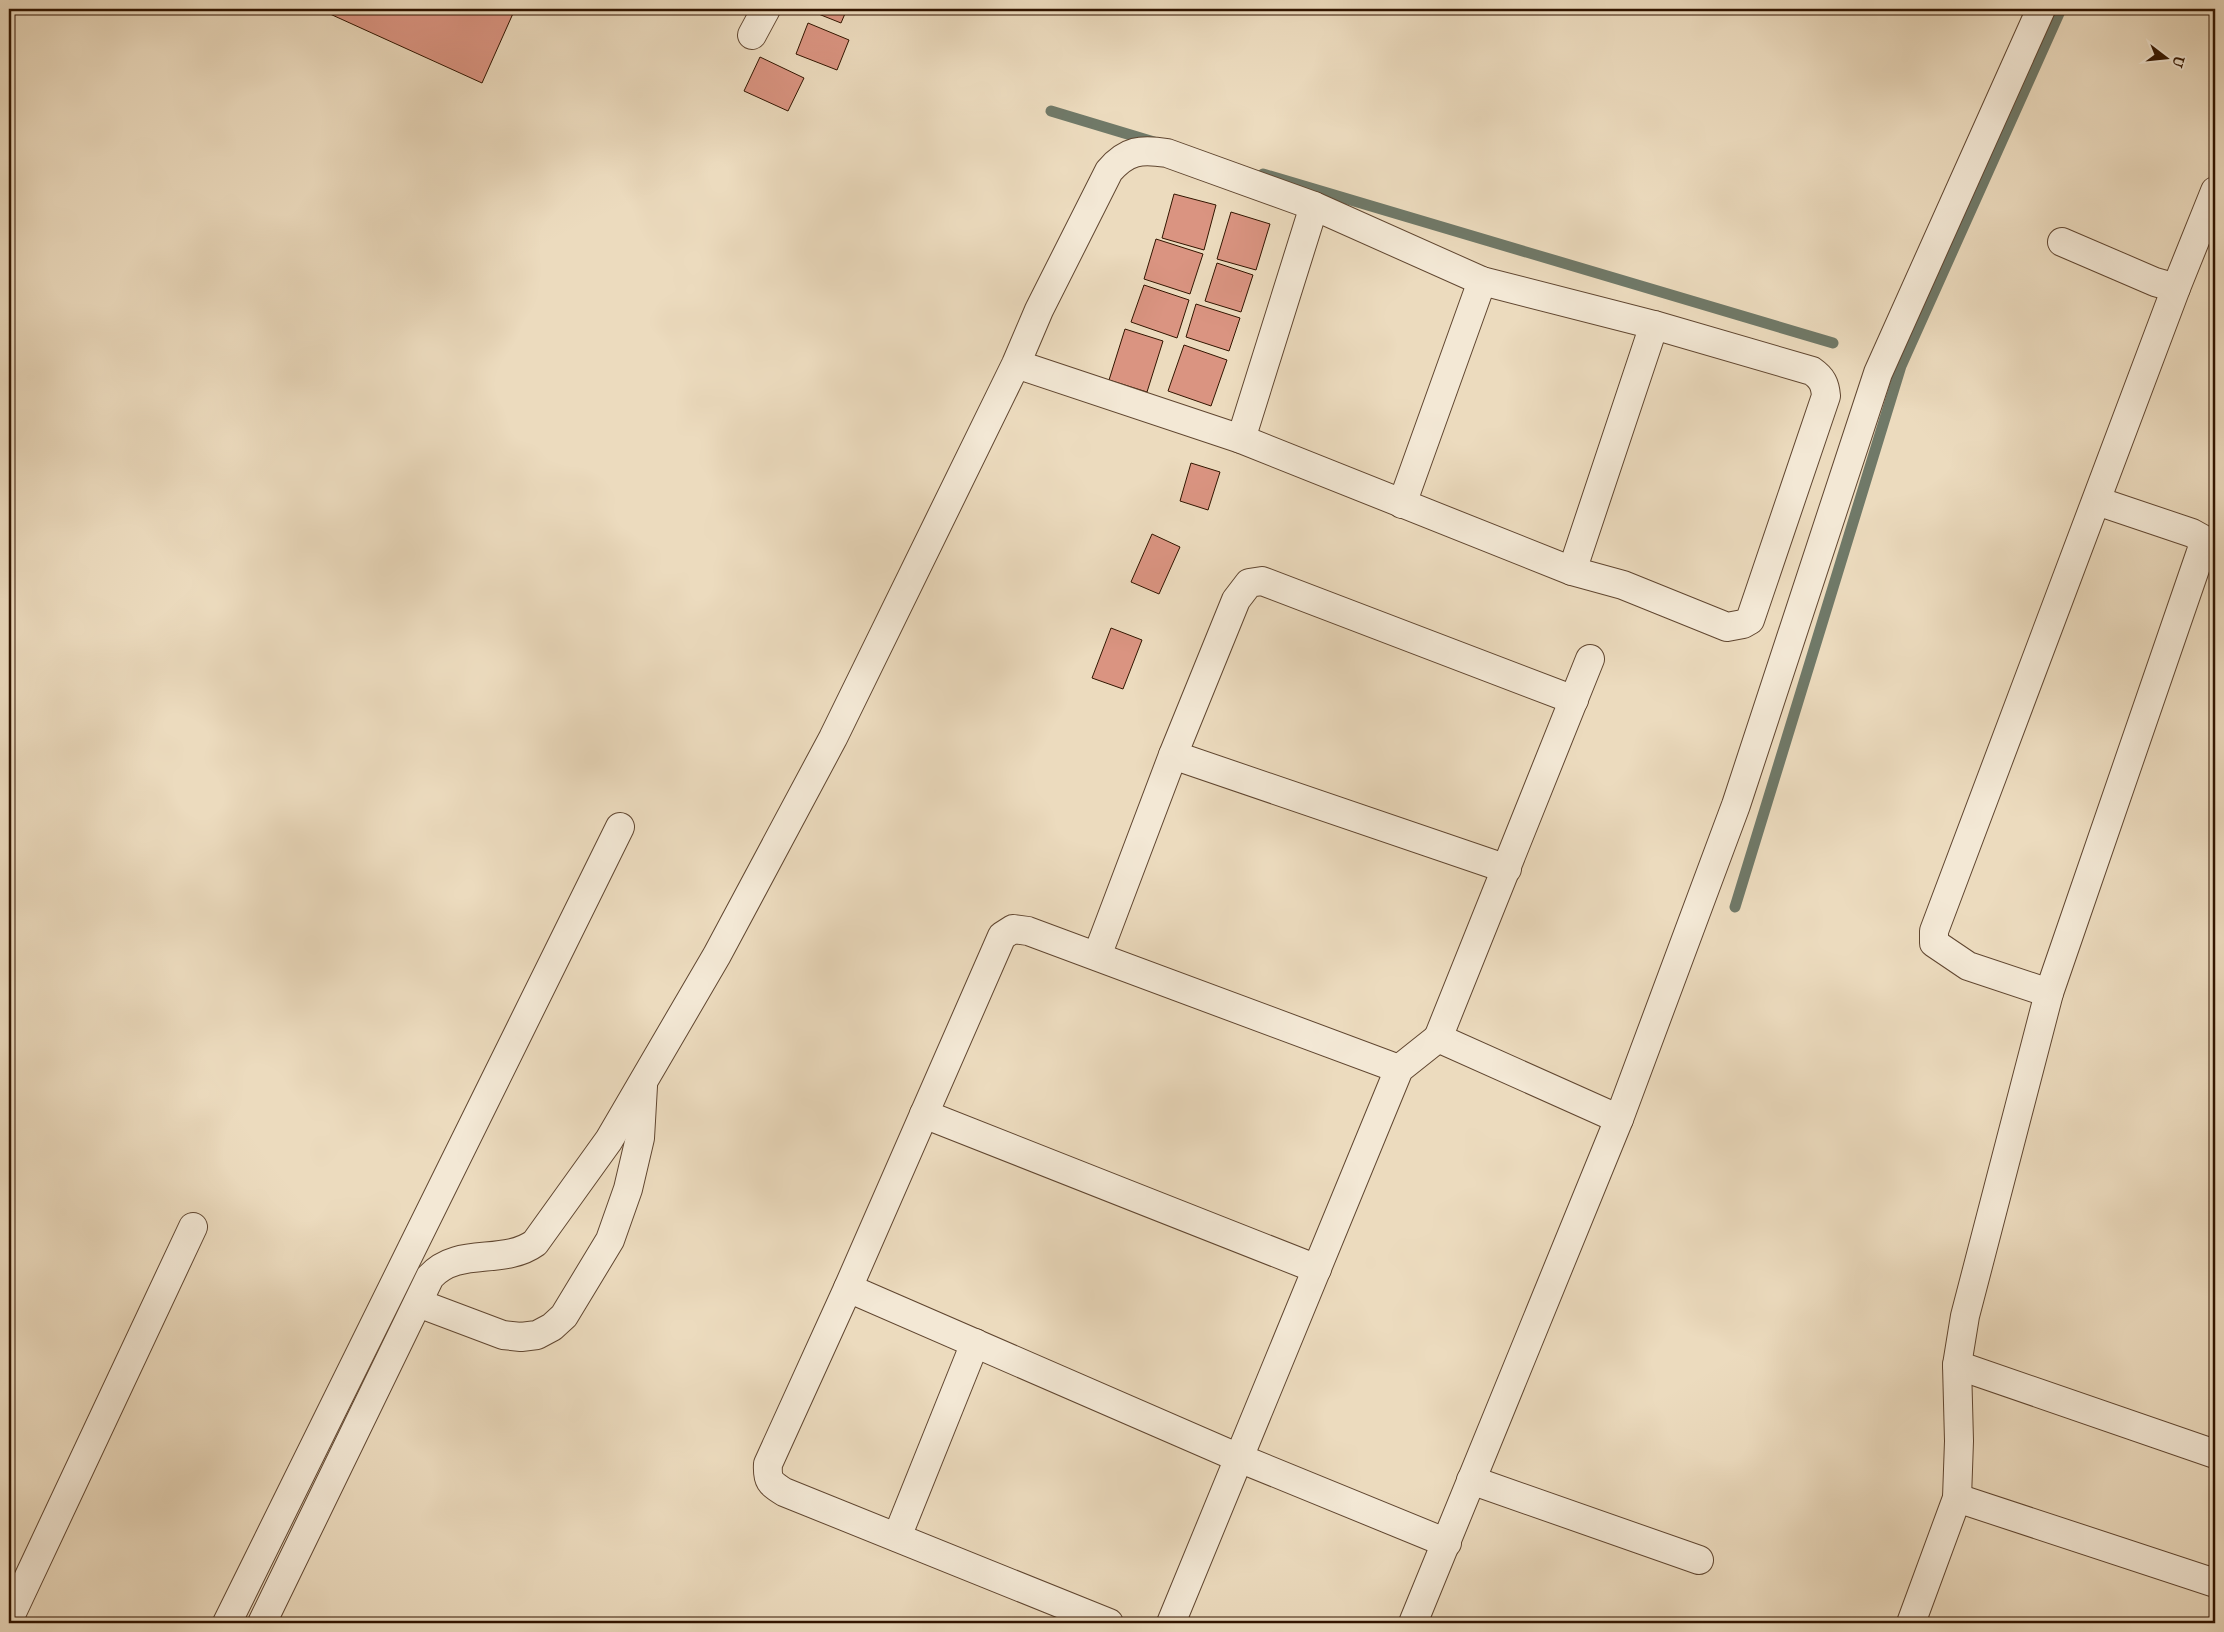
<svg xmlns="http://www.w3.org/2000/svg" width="2224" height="1632" font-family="'IM FELL Great Primer',serif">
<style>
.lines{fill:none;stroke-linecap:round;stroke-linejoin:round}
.stream{stroke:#707968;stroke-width:11}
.building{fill:#da9481;stroke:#321500}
.minor-casing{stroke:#604630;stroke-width:30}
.minor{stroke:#f3e8d5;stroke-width:28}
</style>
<rect width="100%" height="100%" fill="#ecdbbe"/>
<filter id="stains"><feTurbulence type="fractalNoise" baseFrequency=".004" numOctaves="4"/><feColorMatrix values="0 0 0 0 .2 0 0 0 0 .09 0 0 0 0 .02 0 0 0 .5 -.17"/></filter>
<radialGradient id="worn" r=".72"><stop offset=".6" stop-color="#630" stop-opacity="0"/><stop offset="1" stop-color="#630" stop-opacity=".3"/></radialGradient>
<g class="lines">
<g class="stream">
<path d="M1051,111L1154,142"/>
<path d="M1263,174L1833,343"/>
<path d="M1735,907L1901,366L2061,9"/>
</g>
</g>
<g class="building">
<path d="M319,9H515L482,83Z"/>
<path d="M806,9H847L841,23Z"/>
<path d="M808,23L849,40L837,70L796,54Z"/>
<path d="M760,57L804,78L788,111L744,91Z"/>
<path d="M1174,194L1216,205L1204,250L1162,238Z"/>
<path d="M1231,212L1270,224L1256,270L1217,259Z"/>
<path d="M1156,239L1203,254L1190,294L1144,279Z"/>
<path d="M1217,263L1253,275L1241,312L1205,301Z"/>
<path d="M1144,285L1189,300L1177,338L1131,322Z"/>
<path d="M1196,304L1240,318L1229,351L1186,337Z"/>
<path d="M1125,329L1163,341L1147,392L1109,380Z"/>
<path d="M1184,345L1227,360L1211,406L1168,391Z"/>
<path d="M1191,463L1220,472L1208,510L1180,501Z"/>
<path d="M1152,534L1180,547L1159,594L1131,582Z"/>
<path d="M1111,628L1142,640L1123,689L1092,678Z"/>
</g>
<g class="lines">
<defs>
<g id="minor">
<path d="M752,35L766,9"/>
<path d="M2062,242L2155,282L2176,288"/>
<path d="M1241,439L1314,206"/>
<path d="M1402,504L1482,281"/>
<path d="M1572,571L1654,325"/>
<path d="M1590,659L1438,1038L1619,1119"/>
<path d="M1173,755L1507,869"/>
<path d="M1097,956L1173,755L1236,600L1249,583L1262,581L1574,700"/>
<path d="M2049,993L1968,966L1934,943V931L2176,288L2215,191"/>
<path d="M924,1114L1317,1269"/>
<path d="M848,1288L1239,1458L1447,1543"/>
<path d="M418,1303L503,1335L521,1337L537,1335L552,1327L564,1316L610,1240L628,1189L640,1138L643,1086"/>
<path d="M1957,1365L2215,1454"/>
<path d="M1471,1480L1699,1560"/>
<path d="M1957,1498L2215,1583"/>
<path d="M897,1537L975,1343"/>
<path d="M9,1619L193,1227"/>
<path d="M227,1623L620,827"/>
<path d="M262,1623L430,1277C458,1246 503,1266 535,1243L609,1140L717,955L833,738L1016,364L1039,310L1109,171C1127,150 1141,149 1167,153L1314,206L1482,281L1654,325L1812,371C1822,378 1825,384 1826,396L1750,620L1743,624L1727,627L1623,585L1572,571L1241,439L1016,364"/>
<path d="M1109,1623L784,1492C770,1483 767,1481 768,1464L848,1288L1002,936L1013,929L1028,931L1399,1069"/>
<path d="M1171,1623L1399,1069L1438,1038"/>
<path d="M1413,1623L1619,1119L1736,805L1878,373L2041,9"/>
<path d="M1911,1623L1957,1498L1959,1441L1957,1365L1965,1316L2049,993L2204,543L2201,538L2192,533L2097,501"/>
</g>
</defs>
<use href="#minor" class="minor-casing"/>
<use href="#minor" class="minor"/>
</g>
<rect width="2224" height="1632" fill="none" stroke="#ecdbbe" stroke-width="30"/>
<rect x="10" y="10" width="2204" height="1612" fill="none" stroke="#321500" stroke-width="2.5"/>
<rect x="15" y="15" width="2194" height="1602" fill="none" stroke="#321500"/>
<g transform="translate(2166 58) rotate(106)" stroke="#f3e8d5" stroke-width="4" paint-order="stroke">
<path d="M0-4L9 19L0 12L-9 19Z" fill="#321500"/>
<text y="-8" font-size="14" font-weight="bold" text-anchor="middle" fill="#321500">U</text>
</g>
<rect width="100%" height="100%" filter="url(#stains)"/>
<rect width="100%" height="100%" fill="url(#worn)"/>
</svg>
